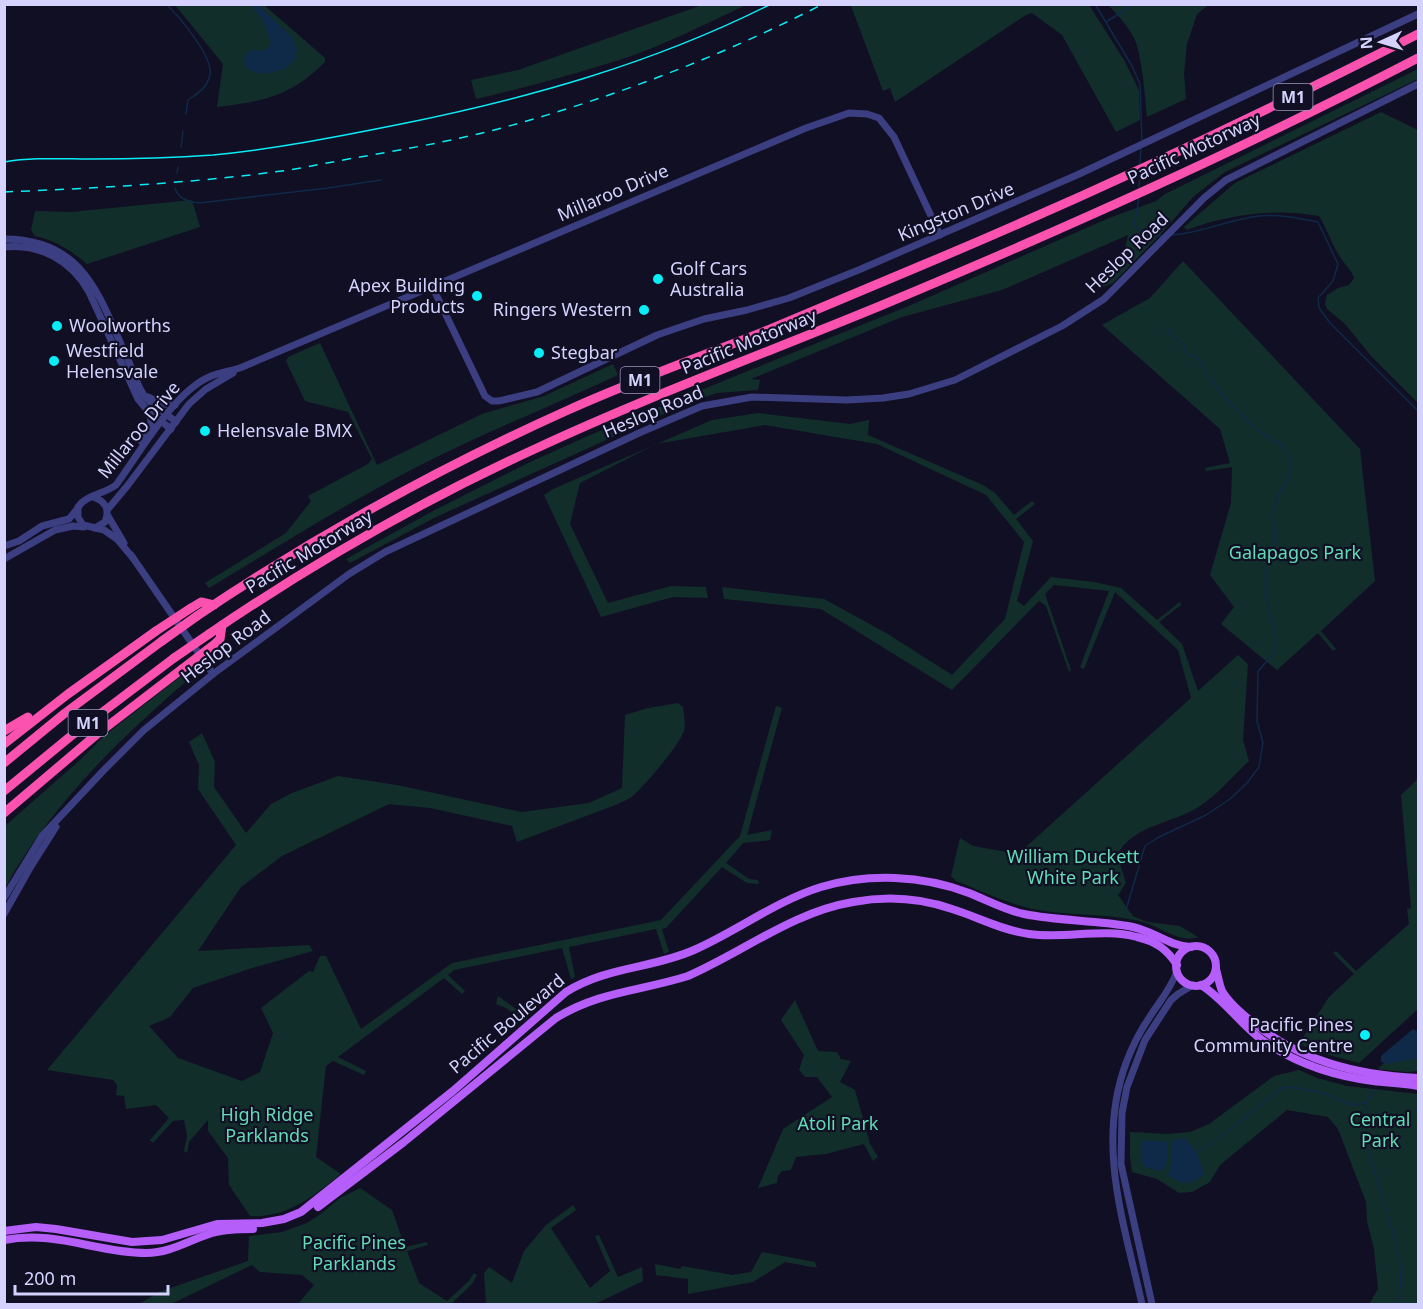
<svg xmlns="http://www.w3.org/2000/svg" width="1423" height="1309" font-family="'Noto Sans',sans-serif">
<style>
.green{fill:#122e2b}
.water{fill:#0f2948}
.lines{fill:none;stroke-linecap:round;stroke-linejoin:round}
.stream{stroke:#0f2948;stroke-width:1.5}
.tertiary{stroke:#3c3e82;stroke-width:7}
.primary{stroke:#b55efa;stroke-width:8}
.motorway{stroke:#fa52ae;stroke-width:9}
.tram{stroke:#07eef6;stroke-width:1.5}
.rail{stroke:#07eef6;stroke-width:1.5;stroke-dasharray:9 8;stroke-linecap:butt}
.motorway-bridge{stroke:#fa52ae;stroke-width:9}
.poi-dot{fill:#07eef6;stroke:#110f24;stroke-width:2}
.labels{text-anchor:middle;stroke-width:4.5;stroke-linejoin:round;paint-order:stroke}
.shield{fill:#110f24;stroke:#9a98bd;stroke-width:1.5}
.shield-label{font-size:16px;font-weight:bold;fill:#d5d3fe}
.street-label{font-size:18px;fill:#d5d3fe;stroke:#110f24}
.poi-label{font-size:18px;fill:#d5d3fe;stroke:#110f24;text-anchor:start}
.park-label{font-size:18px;fill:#61dcb5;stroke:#110f24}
</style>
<rect width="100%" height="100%" fill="#110f24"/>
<g class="green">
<path d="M175,5H264L325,58V62C290,97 264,101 217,107L223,64Z"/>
<path d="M702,5H746C705,24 663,46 619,60C572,75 524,88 476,99L471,80L518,70Z"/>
<path d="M853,5H1089L1124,60L1137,86L1139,91L1140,120L1116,132L1062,35L1032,13L1026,15L895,102L890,88L883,91L851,6Z"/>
<path d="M1108,5H1209L1197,14L1187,44L1184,73L1186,99L1147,117C1145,98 1142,54 1134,38C1127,25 1118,15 1108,5Z"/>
<path d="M1418,69V79L1225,172L1194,196L1159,236L1113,283L1096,290L1123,258L1128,235L1002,290L902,317L751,379L760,380L758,390L717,393L690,402L436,517L350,563L346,559L431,512L528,463L590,435L911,305L1109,218L1156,201L1165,194Z"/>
<path d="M1381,112L1418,130V403L1372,357L1345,324L1327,309L1325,304L1327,295L1338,288L1349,285L1354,278C1351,269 1345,265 1340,257C1332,244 1327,229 1319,216C1283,210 1250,212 1215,221C1205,223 1196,227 1187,230L1184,227L1235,183Z"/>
<path d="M192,200L200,227L87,264C71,251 56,240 35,236L31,230L35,211L71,212Z"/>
<path d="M1183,261L1360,449L1375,581L1321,631L1336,649L1333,651L1318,633L1277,670L1221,624L1234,607L1210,575L1231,503L1232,467L1206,471L1205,468L1230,463L1220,429L1102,325L1150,298Z"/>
<path d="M320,343L377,465L482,414L544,396L613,364L618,375C567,399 515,420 464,444C375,485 292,538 209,588L205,583L286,533L311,501L308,496L368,464L372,459L348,412L305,401L286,361L288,357Z"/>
<path d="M758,413L850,424L869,420L868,435L983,485L995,493L1014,515L1032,501L1035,504L1016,519L1033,541L1017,601L1024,606L1051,577L1094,582L1121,588L1157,620L1180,602L1181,605L1159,622L1182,644L1198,691L1238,655L1248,664L1243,740L1249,761C1235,774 1216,796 1200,806C1173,824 1134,824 1117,855L1126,883L1118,895L1133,916L1147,922L1180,926L1198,937C1182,944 1160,927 1143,922C1105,912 1063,917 1025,907C1002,901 979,890 956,881L951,876L960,838L973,846L1018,854L1191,698L1178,650L1115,592L1084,669L1080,667L1109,591L1054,585L1045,594L1071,670L1069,672L1046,606L1039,601L952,690L821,609L724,599L722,587L824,599L888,634L952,675L1005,619L1024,542L986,495L877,444L765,425L656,444L580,483L570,524L608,603L671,586L706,587L708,598L673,597L601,617L544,495L553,489L712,420Z"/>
<path d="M185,673L189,679C119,739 50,806 5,888V826L80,760L104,736Z"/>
<path d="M678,703L683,707C684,715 686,723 684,731C680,744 646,784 634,795C630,799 623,801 618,804L517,842L512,826L430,808L389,804L282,856L241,887L198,951L309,945L313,951L249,969L193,988L170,1017L149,1026L178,1058L242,1081L260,1072L273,1033L261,1008L309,971L313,972L320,956H326L361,1029L452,963L661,920L740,836L776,706L782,708L747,835L772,830L770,840L743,843L726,863L749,879L758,880L759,884L747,883L722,867L666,928L662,929L669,952L664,954L656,929L569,947L575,977L571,979L562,948L454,970L448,975L465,991L462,994L444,978L338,1057L366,1071L364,1075L333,1061L326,1066L316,1157L341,1174C313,1197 287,1218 250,1216L229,1185L228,1158L208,1131V1120L189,1142L187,1153L184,1151L187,1136L184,1120L173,1121L153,1143L150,1140L169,1118L156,1105L126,1109L124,1096L116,1095L117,1085L113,1080L47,1070L236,845L198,789L199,765L189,742L202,733L215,762L214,787L246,833L271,804L292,793L338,776L397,785L522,812L589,803L622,788L625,715L648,708Z"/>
<path d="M1418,777V1009L1359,1063L1325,1054L1299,1044L1329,997L1354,974L1333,953L1336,951L1356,971L1409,924L1407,909L1411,908L1401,795L1416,781Z"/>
<path d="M498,996L528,1018L524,1021L506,1008L496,1004Z"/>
<path d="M795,1000L818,1051L837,1052L841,1059L851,1061L840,1082L855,1090L870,1144L878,1157L873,1161L864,1144L826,1154L796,1157L791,1170L782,1171L778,1176L777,1183L758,1188L783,1129L832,1097L817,1077H805L799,1070L804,1055L781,1020Z"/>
<path d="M1418,1057V1071L1406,1072L1378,1069C1387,1057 1405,1058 1418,1057Z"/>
<path d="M1299,1070L1317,1078L1347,1086L1418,1094V1304H1369L1378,1289L1374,1249L1367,1221L1366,1202L1338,1129L1328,1117L1287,1110L1220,1165L1210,1182L1192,1192L1179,1193L1157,1179L1132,1172L1130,1156V1132L1168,1134L1190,1132L1209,1124L1274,1076Z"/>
<path d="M360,1188L392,1210L405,1247L427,1242L428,1245L407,1251L419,1283L447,1301L469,1281L474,1273L477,1275L472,1284L451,1304H298L314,1285L302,1275L260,1272L252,1265L173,1303L166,1304H139L159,1292L248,1261L249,1236L282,1232L307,1223L322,1213L340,1198Z"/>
<path d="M573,1205L576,1210L551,1228L590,1288L610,1271L595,1236L599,1235L618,1277L642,1267L643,1281L595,1304H486L484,1273L489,1267L512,1283L524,1251L546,1225Z"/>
<path d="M762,1252L815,1262L817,1268L785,1262L753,1282L688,1294V1279L656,1275L655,1264L680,1269L682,1266L732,1275L751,1272Z"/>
</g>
<g class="water">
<path d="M251,5H258L292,37L297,49L295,59C283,79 230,79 248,51L267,50L271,43L263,21Z"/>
<path d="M1413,1029L1418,1032V1058L1386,1064L1381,1062V1056Z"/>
<path d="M1185,1138C1194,1147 1204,1164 1203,1176C1186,1185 1185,1186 1168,1175L1172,1161V1140Z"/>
<path d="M1141,1141H1166C1169,1151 1169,1163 1162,1171L1145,1167L1142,1163Z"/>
</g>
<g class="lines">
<g class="stream">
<path d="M166,4C179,16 214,58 210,75C207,88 198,93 188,100L186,114"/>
<path d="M1095,4L1132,66L1140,84L1142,143"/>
<path d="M1106,22L1134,4"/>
<path d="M181,147L183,131"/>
<path d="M1140,164L1141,147"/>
<path d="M177,173L178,167"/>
<path d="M1139,187L1140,174"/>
<path d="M175,188C178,199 189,202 199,203L328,188L381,180"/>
<path d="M1139,198L1134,225L1148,237L1161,236"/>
<path d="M1172,235C1201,233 1228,220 1258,216C1278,214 1298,218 1318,222L1338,264L1333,281L1318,298L1319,308L1330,323L1418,411"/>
<path d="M1125,913L1145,846L1157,838L1206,815L1230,799L1247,783L1259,767L1263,743L1257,721L1258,671L1274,653L1276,639L1266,596V570L1275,546L1273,511L1278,495L1288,479L1291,461L1283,446L1257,430L1227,400L1208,376L1198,358L1189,355L1186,353L1184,345L1172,336L1167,328"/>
<path d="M1373,1091L1366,1103L1363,1135L1387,1212"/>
<path d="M1196,1153L1227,1132L1282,1088C1295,1086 1312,1090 1325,1094C1342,1099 1345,1108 1366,1103"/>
<path d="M1388,1217C1397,1242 1406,1278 1397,1304"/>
</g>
<g class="tertiary">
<path d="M4,239C87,239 100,300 129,362C134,373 138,390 147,399C155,408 167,414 176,422"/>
<path d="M4,247C40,243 72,261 89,292L138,399L147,410L171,429"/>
<path d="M432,286L485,396L492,401H499L537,392L657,335L704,319L747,310L789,298L861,269L1077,175L1418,14"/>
<path d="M148,397L162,404L175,405"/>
<path d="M142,442C148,433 155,423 148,412"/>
<path d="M93,497C106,501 110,510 105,522L95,528"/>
<path d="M108,509L128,485L189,404L206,389L233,373"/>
<path d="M108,516L124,543"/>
<path d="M4,546L19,541L42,526L69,519L78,508"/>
<path d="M131,555L213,674"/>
<path d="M133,558L117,539L104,530L83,525L78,517V507C86,495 104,494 116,485C139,454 174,392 209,377C218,373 230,371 240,368L806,128L849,113L867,114L879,118L894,137L940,235"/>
<path d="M4,559L55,530L73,526L84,527"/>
<path d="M4,898L42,836L103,771L144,730L213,674L349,574L385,552L639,433L702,406L752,397L847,400L883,398L909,394L955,380L1062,326L1104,299L1204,198L1226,180L1418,84"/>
<path d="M4,914L30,868L56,827"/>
<path d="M1142,1304C1124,1223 1096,1145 1126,1063C1132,1047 1140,1031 1149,1018C1159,1002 1171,989 1177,971"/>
<path d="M1152,1304L1121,1164L1122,1113L1127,1087L1145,1040L1171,1000L1178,994L1193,985"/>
</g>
<g class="primary">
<circle cx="1196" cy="966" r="20"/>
<path d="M1216,969C1218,976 1219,984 1222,991C1229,1003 1241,1013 1251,1021C1300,1061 1356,1075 1418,1078"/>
<path d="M1201,985C1224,999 1240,1024 1262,1040C1295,1063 1333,1076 1373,1081C1388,1083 1403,1083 1418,1086"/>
<path d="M318,1207L404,1142L556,1018C600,991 641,991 688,976C743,952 793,912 853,902C885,896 920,898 952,909C978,917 1001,930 1029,934C1065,939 1102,928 1137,937C1155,941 1167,949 1177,965"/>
<path d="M4,1231L36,1227L56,1229L132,1242L162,1240L217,1224L262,1223L284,1219L301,1212L453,1091L566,992C608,966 651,969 694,950C737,931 776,901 821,887C869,873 922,875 969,893C987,900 1005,910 1024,914C1058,921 1093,920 1128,926C1151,929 1168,946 1191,947"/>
<path d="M4,1240C56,1230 97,1253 146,1253C171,1253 189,1240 212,1233C225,1229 239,1229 253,1229"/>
</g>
<g class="motorway">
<path d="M191,608L201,602L214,605"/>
<path d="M197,616C314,537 437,469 566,411C632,381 700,357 768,330C820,308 872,286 925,264C1092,194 1257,116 1418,34"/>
<path d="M209,634C313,563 423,500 537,448C649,396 766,353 880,306C1062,230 1243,149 1418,58"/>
<path d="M216,643L220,639L222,625"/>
<path d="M4,731L28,717"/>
<path d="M4,744L68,694L156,631"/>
<path d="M4,763L65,713L162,641"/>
<path d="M4,791L71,736L174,658"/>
<path d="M4,813L96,735L182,669"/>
</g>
<path class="tram" d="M4,162C33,157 62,159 90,159C131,159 172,158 213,155C275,149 336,137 396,125C526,99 652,64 771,4"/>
<path class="rail" d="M4,192C99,188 195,183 289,170C313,166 336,161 360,157C406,149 452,141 498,129C609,99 720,57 823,4"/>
<g class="motorway-bridge">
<path d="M156,631L191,608"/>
<path d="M162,641L197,616"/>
<path d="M174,658L209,634"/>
<path d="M182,669L216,643"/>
</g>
</g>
<g class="poi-dot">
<circle cx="658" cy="279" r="6"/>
<circle cx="477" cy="296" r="6"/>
<circle cx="644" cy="310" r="6"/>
<circle cx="57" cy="326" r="6"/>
<circle cx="539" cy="353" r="6"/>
<circle cx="54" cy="361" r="6"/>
<circle cx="205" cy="431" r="6"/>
<circle cx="1365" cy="1035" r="6"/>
</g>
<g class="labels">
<g class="shield">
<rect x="1273.5" y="84" width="39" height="26" rx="4.5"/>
<rect x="620.5" y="367" width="39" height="26" rx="4.5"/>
<rect x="68.5" y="710" width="39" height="26" rx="4.5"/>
</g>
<g class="shield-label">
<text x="1293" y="103">M1</text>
<text x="640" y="386">M1</text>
<text x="88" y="729">M1</text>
</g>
<g class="street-label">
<text transform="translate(1194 149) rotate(-25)" y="6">Pacific Motorway</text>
<text transform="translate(613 193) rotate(-23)" y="6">Millaroo Drive</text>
<text transform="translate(956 212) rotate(-23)" y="6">Kingston Drive</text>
<text transform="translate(1127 253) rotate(-44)" y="6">Heslop Road</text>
<text transform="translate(749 342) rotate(-22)" y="6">Pacific Motorway</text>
<text transform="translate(653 412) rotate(-23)" y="6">Heslop Road</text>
<text transform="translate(139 430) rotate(-51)" y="6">Millaroo Drive</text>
<text transform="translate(309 552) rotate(-31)" y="6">Pacific Motorway</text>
<text transform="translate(226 647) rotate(-37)" y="6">Heslop Road</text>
<text transform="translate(507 1024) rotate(-40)" y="6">Pacific Boulevard</text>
</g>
<g class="poi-label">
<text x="670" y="275">Golf Cars<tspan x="670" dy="21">Australia</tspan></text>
<text x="465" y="292" text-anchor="end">Apex Building<tspan x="465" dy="21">Products</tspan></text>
<text x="632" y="316" text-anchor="end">Ringers Western</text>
<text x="69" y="332">Woolworths</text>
<text x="66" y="357">Westfield<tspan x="66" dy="21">Helensvale</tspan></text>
<text x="551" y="359">Stegbar</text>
<text x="217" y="437">Helensvale BMX</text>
<text x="1353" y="1031" text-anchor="end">Pacific Pines<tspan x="1353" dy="21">Community Centre</tspan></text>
</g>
<g class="park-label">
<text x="1295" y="559">Galapagos Park</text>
<text x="1073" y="863">William Duckett<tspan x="1073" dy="21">White Park</tspan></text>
<text x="267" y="1121">High Ridge<tspan x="267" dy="21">Parklands</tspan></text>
<text x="1380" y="1126">Central<tspan x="1380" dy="21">Park</tspan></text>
<text x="838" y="1130">Atoli Park</text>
<text x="354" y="1249">Pacific Pines<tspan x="354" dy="21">Parklands</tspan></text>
</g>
</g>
<rect width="1423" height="1309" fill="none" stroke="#d5d3fe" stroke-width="12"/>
<g transform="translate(1381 42) rotate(266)" stroke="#110f24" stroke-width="4.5" paint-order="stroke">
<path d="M0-4.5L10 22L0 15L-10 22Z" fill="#d5d3fe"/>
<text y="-9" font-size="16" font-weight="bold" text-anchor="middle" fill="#d5d3fe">N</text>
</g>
<path d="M15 1285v9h153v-9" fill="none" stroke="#d5d3fe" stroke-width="3"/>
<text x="24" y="1285" font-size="18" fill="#d5d3fe" stroke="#110f24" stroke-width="4.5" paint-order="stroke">200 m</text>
</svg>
